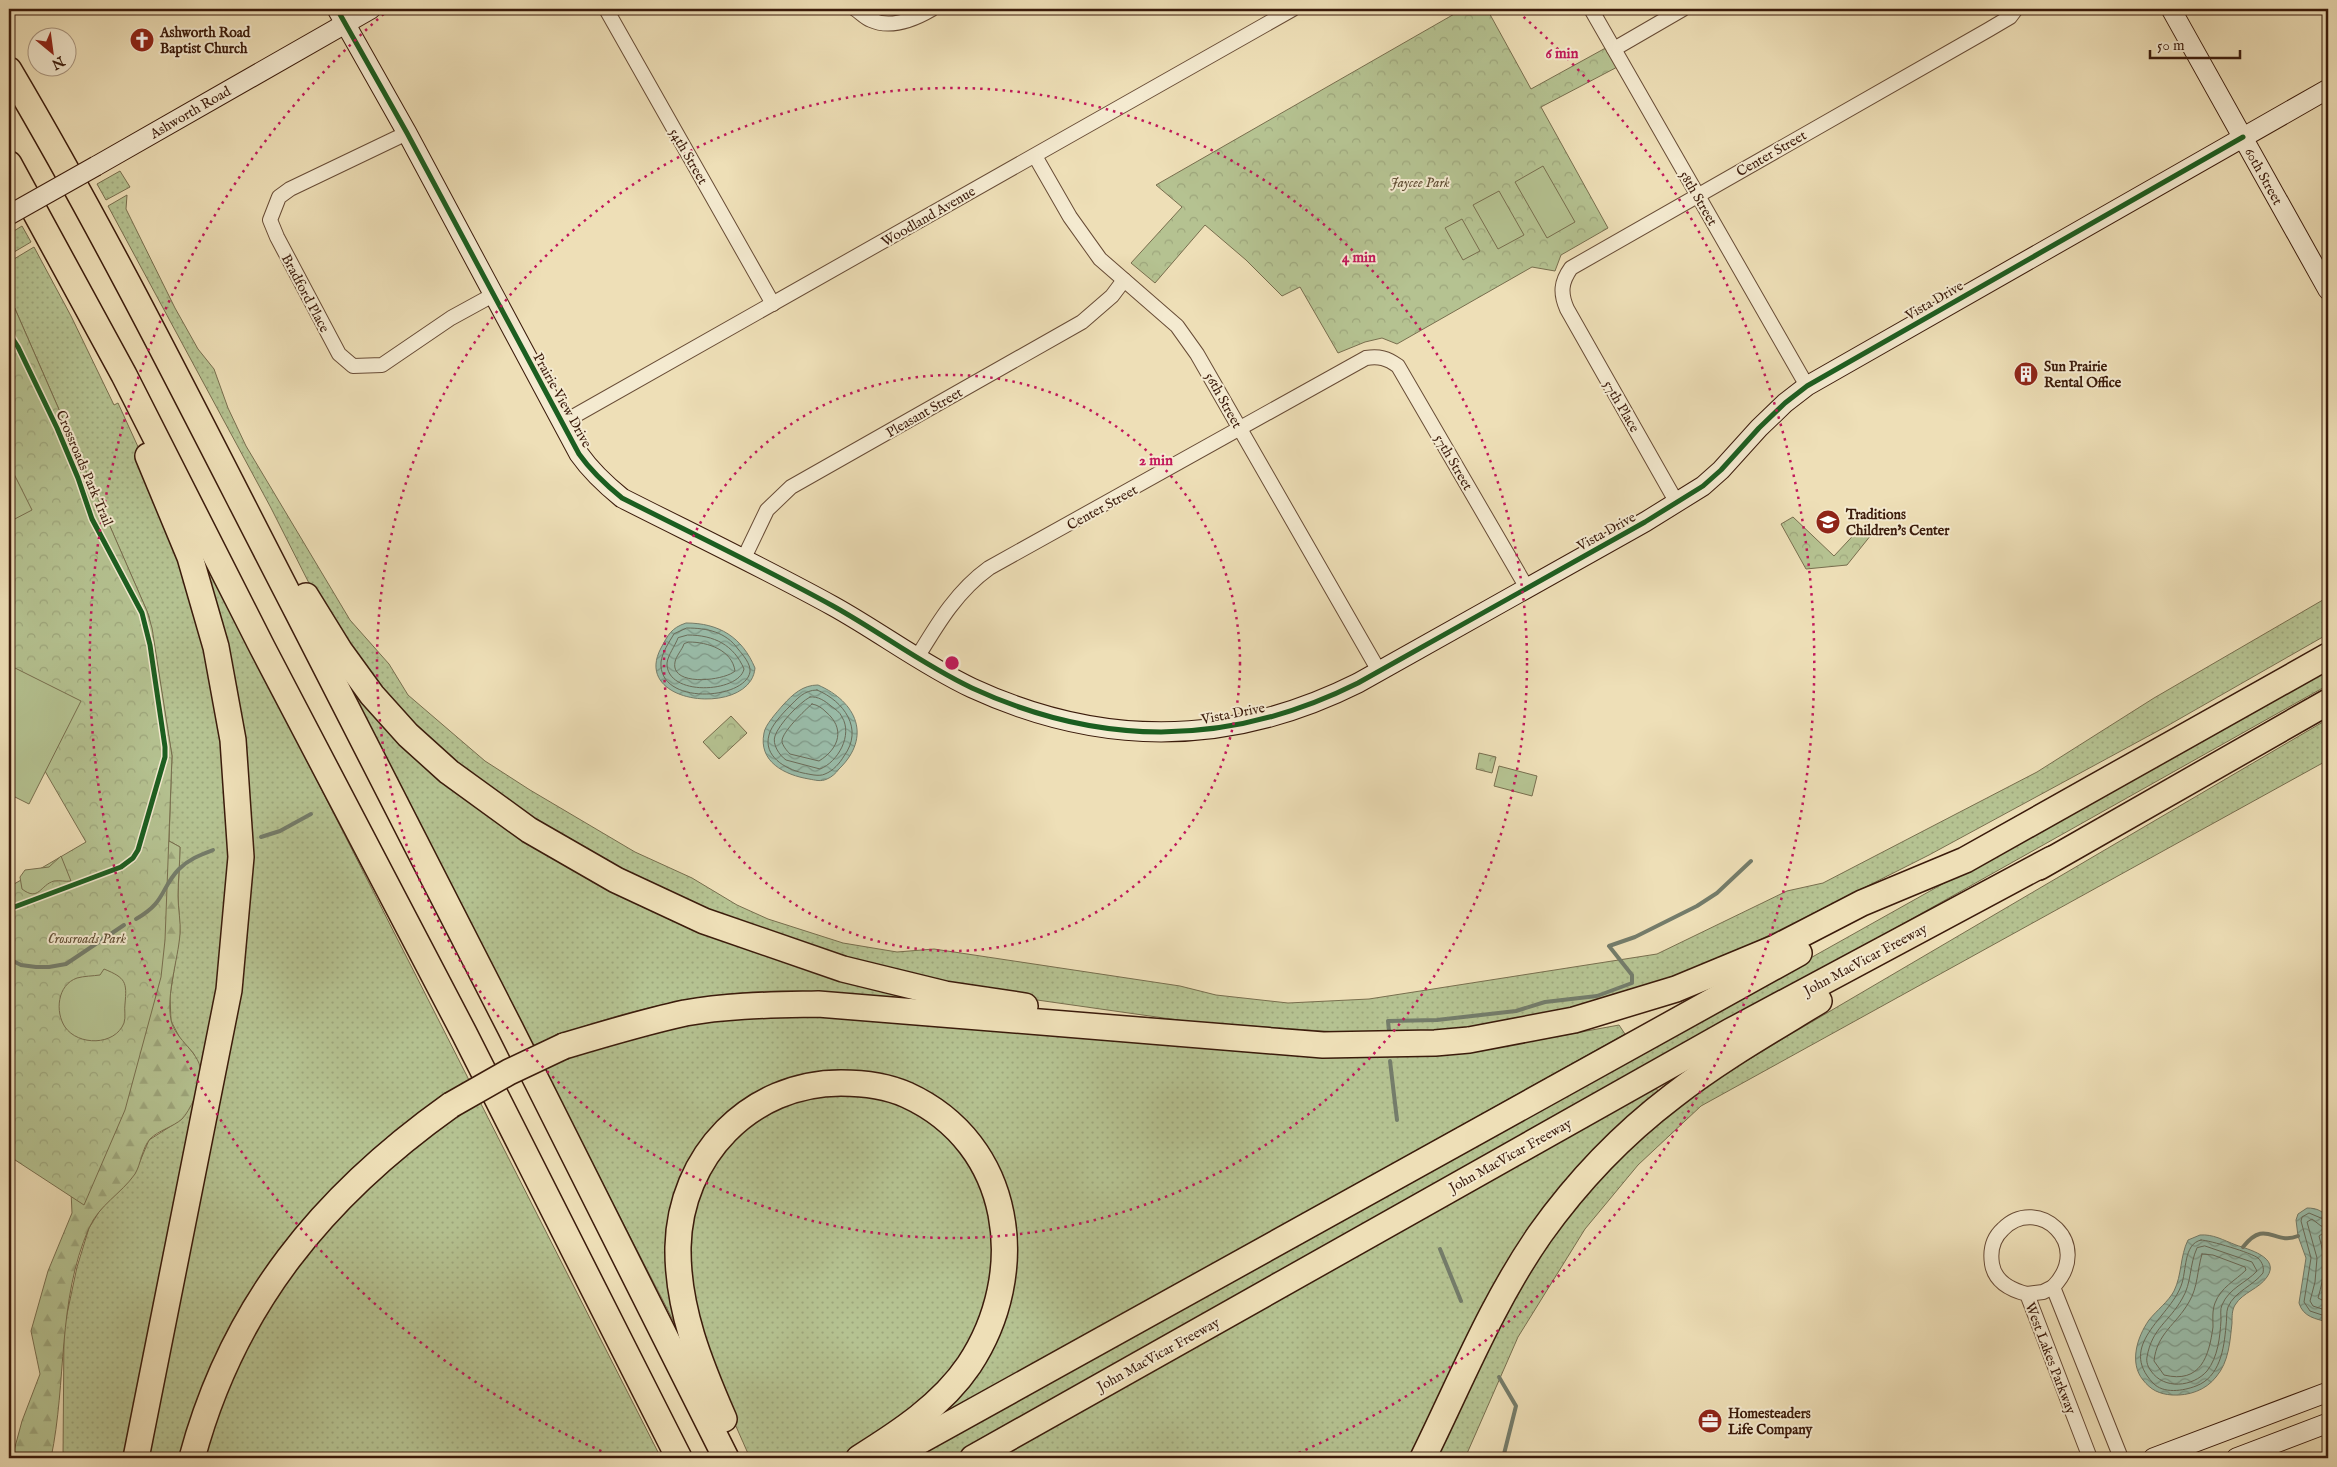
<svg xmlns="http://www.w3.org/2000/svg" width="2337" height="1467" font-family="'IM FELL English',serif">
<style>
.grass{fill:url(#grass-dots);stroke:#786e4e}
.forest{fill:url(#forest-firs);stroke:#786e4e}
.park{fill:url(#park-crowns);stroke:#786e4e}
.pitch{fill:#b5c291;stroke:#786e4e}
.water{fill:url(#water-waves);stroke:#747c6a}
.lines{fill:none;stroke-linecap:round;stroke-linejoin:round}
.shore{stroke:#6a6c5a;stroke-width:1}
.stream{stroke:#747c6a;stroke-width:4}
.street-casing{stroke:#684c36;stroke-width:16}
.secondary-casing{stroke:#3b1b0b;stroke-width:21}
.highway-casing{stroke:#3b1b0b;stroke-width:28}
.street{stroke:#f4ead0;stroke-width:14}
.secondary{stroke:#f4ead0;stroke-width:19}
.highway{stroke:#eedfb7;stroke-width:25}
.secondary-bridge-casing{stroke:#3b1b0b;stroke-width:21;stroke-linecap:butt}
.highway-bridge-casing{stroke:#3b1b0b;stroke-width:28;stroke-linecap:butt}
.secondary-bridge{stroke:#f4ead0;stroke-width:19}
.highway-bridge{stroke:#eedfb7;stroke-width:25}
.cycleway-casing{stroke:#f4ead0;stroke-width:8}
.cycleway{stroke:#1b5e20;stroke-width:5}
.ring{fill:none;stroke:#c2185b;stroke-width:2.5;stroke-dasharray:2.5 5}
.labels{text-anchor:middle;stroke-width:4;stroke-linejoin:round;paint-order:stroke}
.poi-label{font-size:14px;font-weight:bold;fill:#3b1b0b;stroke:#f4ead0;text-anchor:start}
.street-label{font-size:14px;fill:#3b1b0b;stroke:#f4ead0}
.park-label{font-size:14px;font-style:italic;fill:#604d33;stroke:#f4ead0}
.centre{fill:#c2185b;stroke:#f4ead0;stroke-width:2.5}
.ring-label{font-size:15px;text-anchor:middle;font-weight:bold;fill:#c2185b;stroke:#f4ead0;stroke-width:4;stroke-linejoin:round;paint-order:stroke}
</style>
<defs>
<pattern id="grass-dots" width="8" height="8" patternUnits="userSpaceOnUse" patternTransform="scale(1.25)"><rect width="8" height="8" fill="#b5c291"/><path d="M2 2h.1M6 6h.1" fill="none" stroke="#9da67c" stroke-width="1.8" stroke-linecap="round"/></pattern>
<pattern id="forest-firs" width="22" height="20" patternUnits="userSpaceOnUse" patternTransform="scale(1.25)"><rect width="22" height="20" fill="#b5c291"/><path d="M5 1l3.5 6h-7zM16 11l3.5 6h-7z" fill="#9da67c"/></pattern>
<pattern id="park-crowns" width="20" height="18" patternUnits="userSpaceOnUse" patternTransform="scale(1.25)"><rect width="20" height="18" fill="#b5c291"/><path d="M2 6a3 3 0 1 1 6 0M12 15a3 3 0 1 1 6 0" fill="none" stroke="#9da67c"/></pattern>
<pattern id="water-waves" width="16" height="10" patternUnits="userSpaceOnUse" patternTransform="scale(1.25)"><rect width="16" height="10" fill="#9abdaa"/><path d="M0 5q4-4 8 0t8 0" fill="none" stroke="#7f9989"/></pattern>
</defs>
<rect width="100%" height="100%" fill="#eedfb7"/>
<filter id="stains"><feTurbulence type="fractalNoise" baseFrequency=".004" numOctaves="4"/><feColorMatrix values="0 0 0 0 .2 0 0 0 0 .09 0 0 0 0 .02 0 0 0 .5 -.17"/></filter>
<radialGradient id="worn" r=".72"><stop offset=".6" stop-color="#630" stop-opacity="0"/><stop offset="1" stop-color="#630" stop-opacity=".3"/></radialGradient>
<g class="grass">
<path d="M120,171L130,187L106,200L97,184Z"/>
<path d="M127,195L126,209L175,308L198,349L214,369L228,408L246,446L350,620L389,664L408,695L485,761L530,790L635,852L692,878L737,905L768,919L843,943L897,952L934,949L1180,986L1216,995L1288,1003L1369,999L1657,954L1787,891L1823,883L2037,772L2154,698L2328,597V634L2167,726L1929,855L1800,920L1745,947L1681,975L1579,1008L1506,1023L1412,1033H1352L1192,1022L1002,995L896,975L683,903L516,813L401,715L316,597L271,508L108,206Z"/>
<path d="M22,226L31,242L9,255V234Z"/>
<path d="M34,247L71,316L114,405L118,403L155,484L200,610L233,801L228,946L129,1458H63L64,1328L77,1267L89,1228L102,1207L135,1173L149,1140L182,1119L194,1054L181,1040L171,1021L170,996L180,932L178,895L180,847L169,841L172,756L149,616L9,295V274L12,267L9,262Z"/>
<path d="M205,560L469,1080C395,1125 333,1182 280,1250L183,1446L180,1458H143L244,930L200,563Z"/>
<path d="M2328,668V685L952,1458H911L1641,1053Z"/>
<path d="M343,673L524,834L899,989L897,998C865,995 832,992 799,991C708,989 616,1011 532,1046Z"/>
<path d="M2328,719V760L1701,1106L1638,1165L1585,1229L1518,1337L1465,1458H1437C1467,1398 1493,1334 1528,1275C1567,1210 1621,1151 1681,1104C1713,1079 1751,1059 1786,1037Z"/>
<path d="M814,1015L1426,1055L1489,1049L1619,1025L1625,1034L932,1421L1012,1264L958,1119L806,1078L689,1171L680,1324L676,1326L543,1067C598,1043 659,1026 719,1018C750,1015 783,1016 814,1015Z"/>
<path d="M1655,1087L1659,1092L1619,1128L1442,1395L1411,1458H997Z"/>
<path d="M880,1093L950,1132L993,1205L991,1301L947,1380L877,1438L844,1458H750L723,1397L697,1320L687,1249L700,1183L738,1128L795,1096Z"/>
<path d="M479,1100L661,1458H203L214,1421L257,1325L318,1237L398,1156Z"/>
</g>
<path class="forest" d="M169,841L180,847C180,863 178,880 178,896C178,909 181,922 180,934C178,960 166,994 171,1020C175,1041 202,1052 201,1075C201,1086 190,1111 182,1119C173,1127 159,1130 150,1139C142,1148 141,1164 135,1174C121,1194 99,1205 89,1228C57,1301 67,1382 51,1458H12L22,1421L40,1374L31,1331L48,1271L72,1213L70,1169Z"/>
<g class="park">
<path d="M1463,9H1487L1531,89L1611,45L1623,64L1541,107L1608,228L1561,255L1555,271L1532,267L1397,344L1382,338L1365,342L1338,353L1300,287L1282,296L1246,260L1205,225L1155,283L1131,263L1182,207L1156,185Z"/>
<path d="M9,295L147,611L152,628L172,756L165,940L161,977L125,1110L84,1205L9,1156V887L86,842L9,709Z"/>
<path d="M1793,517L1834,556L1862,526L1871,535L1847,565L1806,569L1781,524Z"/>
<path d="M731,716L747,733L719,759L703,742Z"/>
<path d="M1479,753L1496,757L1492,773L1476,769Z"/>
</g>
<g class="pitch">
<path d="M1543,166L1575,222L1547,238L1515,182Z"/>
<path d="M1499,191L1524,235L1498,249L1473,205Z"/>
<path d="M1462,219L1480,251L1463,260L1445,228Z"/>
<path d="M9,464L32,510L9,522Z"/>
<path d="M9,665L81,701L29,804L9,794Z"/>
<path d="M1499,766L1537,776L1532,796L1494,786Z"/>
<path d="M61,856L71,881C65,882 60,880 54,881C40,885 39,902 22,889L20,877L25,870L49,867Z"/>
<path d="M104,969C126,978 127,982 125,1004C124,1009 126,1017 124,1023C115,1046 78,1046 65,1027C55,1012 57,985 77,978C84,976 93,976 100,975Z"/>
</g>
<g class="water">
<path d="M686,623C719,623 742,637 755,668C751,717 630,706 661,648C668,635 671,628 686,623Z"/>
<path d="M818,685C857,702 872,737 839,769C836,773 832,777 827,779C821,782 815,780 809,779C785,775 758,762 764,733C765,725 777,712 783,705C793,694 803,685 818,685Z"/>
<path d="M2307,1208C2317,1208 2324,1211 2328,1220V1322C2316,1319 2303,1317 2299,1303L2306,1258L2298,1236L2296,1220L2298,1214Z"/>
<path d="M2200,1235C2213,1234 2223,1240 2236,1245C2247,1249 2281,1257 2267,1277C2259,1289 2243,1292 2235,1305C2232,1310 2232,1316 2232,1323C2230,1341 2229,1362 2216,1377C2206,1390 2189,1396 2172,1395C2159,1394 2151,1390 2143,1380C2129,1363 2137,1337 2149,1320C2157,1310 2168,1302 2174,1291C2182,1275 2180,1256 2188,1240Z"/>
</g>
<g class="lines">
<g class="shore">
<path d="M687,628C707,628 726,632 738,649C743,655 751,664 750,672C745,700 658,706 661,662C662,653 669,642 674,634Z"/>
<path d="M688,635C714,635 734,645 744,669C739,693 666,697 667,663C668,655 675,646 678,638Z"/>
<path d="M689,642C708,642 732,650 735,671C724,681 670,687 675,662C676,656 682,650 684,644Z"/>
<path d="M817,690C844,701 864,729 844,756C840,763 833,771 825,774C819,777 809,774 803,773C785,769 763,756 769,735C771,726 782,714 789,707C797,699 804,690 817,690Z"/>
<path d="M810,697C818,696 825,701 831,706C835,709 840,712 842,717C853,735 838,762 820,769L786,760C779,755 772,744 775,736C779,724 799,703 810,697Z"/>
<path d="M812,704C818,705 822,708 826,712C845,728 840,748 819,761L790,754C787,751 782,745 782,741C782,732 805,710 812,704Z"/>
<path d="M2328,1221L2309,1213L2302,1217L2301,1221L2311,1258L2304,1302L2310,1311L2328,1317"/>
<path d="M2328,1227L2321,1226L2312,1219L2307,1222L2317,1258L2315,1282L2310,1301L2313,1306L2328,1311"/>
<path d="M2328,1234H2322L2319,1236C2326,1260 2325,1274 2318,1298L2328,1303"/>
<path d="M2201,1240C2209,1240 2252,1253 2258,1258C2263,1263 2264,1268 2263,1273C2253,1286 2235,1291 2228,1307C2226,1312 2227,1320 2226,1326C2224,1349 2220,1377 2196,1386C2183,1391 2163,1394 2153,1383C2117,1345 2169,1318 2181,1286C2187,1271 2183,1244 2201,1240Z"/>
<path d="M2205,1246L2252,1262L2257,1271C2246,1283 2229,1288 2222,1305C2220,1309 2221,1315 2221,1320C2220,1337 2218,1357 2207,1371C2193,1387 2164,1390 2151,1371C2148,1367 2146,1362 2147,1357C2152,1328 2169,1322 2182,1299C2192,1283 2189,1265 2197,1248Z"/>
<path d="M2202,1254L2213,1255L2245,1267L2246,1270C2235,1281 2221,1287 2215,1303C2212,1311 2213,1319 2213,1327C2209,1356 2201,1384 2164,1375L2154,1361C2157,1333 2176,1325 2189,1302C2198,1287 2197,1271 2202,1254Z"/>
</g>
<g class="stream">
<path d="M261,837L280,831L311,814"/>
<path d="M136,919C166,902 160,889 179,869C189,859 200,855 213,850"/>
<path d="M9,959L21,965L36,967H49L66,964L124,925"/>
<path d="M1389,1031L1388,1021L1437,1020L1516,1011L1545,1002L1597,996L1632,983V975L1609,946L1635,937L1697,906L1717,893L1751,861"/>
<path d="M1390,1061L1397,1120"/>
<path d="M2243,1247C2266,1218 2274,1246 2298,1236"/>
<path d="M1440,1249L1461,1301"/>
<path d="M1499,1377L1516,1406L1503,1458"/>
</g>
<defs>
<g id="street">
<path d="M606,9L773,304"/>
<path d="M855,9C860,12 865,18 871,20C891,29 915,19 932,9"/>
<path d="M1591,9L1807,386"/>
<path d="M1614,49L1683,9"/>
<path d="M407,133L290,189L279,197L270,220L277,237L339,354L353,366L382,365L451,318L493,295"/>
<path d="M1035,156L1070,217L1100,259L1177,326L1197,354L1379,671"/>
<path d="M562,423L1293,9"/>
<path d="M1677,503L1567,309C1560,293 1561,282 1571,268L1988,30L2010,17L2016,9"/>
<path d="M743,560L767,510L791,487L1082,322L1112,296L1124,280"/>
<path d="M918,656C938,623 957,591 989,568L1366,358C1379,356 1387,358 1398,366L1527,588"/>
<path d="M2027,1294L2043,1292L2053,1287"/>
<path d="M2090,1458L2027,1294C2011,1290 1995,1282 1992,1264C1990,1251 1993,1238 2003,1229C2037,1194 2095,1244 2053,1287L2121,1458"/>
</g>
<g id="secondary">
<path d="M337,9L407,133L579,454C591,471 606,485 622,498C693,534 764,568 833,606C880,632 923,665 972,688C1102,748 1230,747 1358,683L1645,522L1703,486L1721,470L1759,428L1785,403L1807,386L2328,89"/>
<path d="M2171,9L2328,290"/>
<path d="M96,166L371,9"/>
<path d="M2153,1458L2328,1392"/>
<path d="M2236,1458L2328,1423"/>
</g>
<g id="highway">
<path d="M9,70C113,246 203,429 297,611C442,892 585,1175 726,1458"/>
<path d="M9,164L124,375L262,647L464,1033L679,1458"/>
<path d="M306,596L340,651L372,695L408,735L449,772L529,830L616,880L704,921L843,969L945,994L1025,1006"/>
<path d="M2039,867L2328,702"/>
<path d="M564,1046C604,1034 644,1022 685,1013C729,1005 774,1005 818,1004L1323,1045L1435,1043L1469,1040L1574,1020L1676,989L1775,948L1862,903L1965,860L2328,656"/>
<path d="M724,1419C700,1364 677,1308 678,1247C680,1156 750,1083 841,1083C863,1083 887,1086 907,1095C1014,1144 1030,1273 969,1365C942,1405 899,1433 859,1458"/>
<path d="M136,1458L229,990L241,857L233,740L216,647L190,557L148,456"/>
<path d="M192,1458C233,1305 323,1196 451,1105"/>
<path d="M889,1458L1799,953"/>
<path d="M973,1458L1731,1031L2052,859"/>
<path d="M1423,1458C1460,1383 1492,1303 1540,1234C1577,1182 1623,1134 1673,1096C1719,1060 1770,1031 1819,1001"/>
</g>
</defs>
<use href="#street" class="street-casing"/>
<use href="#secondary" class="secondary-casing"/>
<use href="#highway" class="highway-casing"/>
<use href="#street" class="street"/>
<use href="#secondary" class="secondary"/>
<use href="#highway" class="highway"/>
<defs>
<path id="secondary-bridge" d="M9,215L96,166"/>
<path id="highway-bridge" d="M451,1105L509,1072L564,1046"/>
</defs>
<use href="#secondary-bridge" class="secondary-bridge-casing"/>
<use href="#highway-bridge" class="highway-bridge-casing"/>
<use href="#secondary-bridge" class="secondary-bridge"/>
<use href="#highway-bridge" class="highway-bridge"/>
<defs>
<g id="cycleway">
<path d="M337,9L407,133L579,454C591,471 606,485 622,498C693,534 764,568 833,606C880,632 923,665 972,688C1102,748 1230,747 1358,683L1645,522L1703,486L1721,470L1759,428L1785,403L1807,386L2243,137"/>
<path d="M9,333L18,347L57,428L78,478L92,519L142,613L150,645L165,747V757L138,850L133,858L121,867L9,909"/>
</g>
</defs>
<use href="#cycleway" class="cycleway-casing"/>
<use href="#cycleway" class="cycleway"/>
</g>
<g class="ring">
<circle cx="952" cy="663" r="288"/>
<circle cx="952" cy="663" r="575"/>
<path d="M615 1457A863 863 0 0 1 386 12M1518 12A863 863 0 0 1 1289 1457"/>
</g>
<defs>
<symbol id="church-disc" viewBox="-11 -11 22 22"><circle r="9.5" fill="#8f2418" stroke="#f4ead0"/><path d="M-1.2-6h2.4v3.5h3.3v2.4h-3.3V6h-2.4V-.1h-3.3v-2.4h3.3Z" fill="#fff"/></symbol>
<symbol id="building-disc" viewBox="-11 -11 22 22"><circle r="9.5" fill="#8f2418" stroke="#f4ead0"/><path d="M-4-6H4V6H1V3H-1V6H-4ZM-2.5-4.3h1.7v1.8h-1.7ZM.8-4.3h1.7v1.8H.8ZM-2.5-1h1.7V.8h-1.7ZM.8-1h1.7V.8H.8Z" fill="#fff"/></symbol>
<symbol id="school-disc" viewBox="-11 -11 22 22"><circle r="9.5" fill="#8f2418" stroke="#f4ead0"/><path d="M0-5L7-2L0 1L-7-2ZM-4 1L0 2.5L4 1V4Q0 6-4 4Z" fill="#fff"/></symbol>
<symbol id="office-disc" viewBox="-11 -11 22 22"><circle r="9.5" fill="#8f2418" stroke="#f4ead0"/><path d="M-6-3h4V-5.5h4V-3h4V5H-6ZM-1-4.5V-3h2v-1.5ZM-6 0V1H6V0Z" fill="#fff"/></symbol>
</defs>
<g fill-rule="evenodd">
<use href="#church-disc" x="128" y="26" width="28" height="28"/>
<use href="#building-disc" x="2012" y="360" width="28" height="28"/>
<use href="#school-disc" x="1814" y="508" width="28" height="28"/>
<use href="#office-disc" x="1696" y="1407" width="28" height="28"/>
</g>
<g class="labels">
<g class="poi-label">
<text x="160" y="37">Ashworth Road<tspan x="160" dy="16">Baptist Church</tspan></text>
<text x="2044" y="371">Sun Prairie<tspan x="2044" dy="16">Rental Office</tspan></text>
<text x="1846" y="519">Traditions<tspan x="1846" dy="16">Children's Center</tspan></text>
<text x="1728" y="1418">Homesteaders<tspan x="1728" dy="16">Life Company</tspan></text>
</g>
<g class="street-label">
<text transform="translate(190 112) rotate(-30)" y="5">Ashworth Road</text>
<text transform="translate(1771 153) rotate(-30)" y="5">Center Street</text>
<text transform="translate(689 156) rotate(60)" y="5">54th Street</text>
<text transform="translate(2264 176) rotate(61)" y="5">60th Street</text>
<text transform="translate(1699 198) rotate(60)" y="5">58th Street</text>
<text transform="translate(928 216) rotate(-30)" y="5">Woodland Avenue</text>
<text transform="translate(306 293) rotate(62)" y="5">Bradford Place</text>
<text transform="translate(1934 300) rotate(-30)" y="5">Vista Drive</text>
<text transform="translate(563 400) rotate(61)" y="5">Prairie View Drive</text>
<text transform="translate(1224 400) rotate(61)" y="5">56th Street</text>
<text transform="translate(1622 406) rotate(60)" y="5">57th Place</text>
<text transform="translate(924 412) rotate(-30)" y="5">Pleasant Street</text>
<text transform="translate(1454 462) rotate(60)" y="5">57th Street</text>
<text transform="translate(85 468) rotate(67)" y="5">Crossroads Park Trail</text>
<text transform="translate(1102 507) rotate(-29)" y="5">Center Street</text>
<text transform="translate(1606 531) rotate(-29)" y="5">Vista Drive</text>
<text transform="translate(1233 713) rotate(-11)" y="5">Vista Drive</text>
<text transform="translate(1865 959) rotate(-28)" y="5">John MacVicar Freeway</text>
<text transform="translate(1510 1155) rotate(-29)" y="5">John MacVicar Freeway</text>
<text transform="translate(1158 1354) rotate(-29)" y="5">John MacVicar Freeway</text>
<text transform="translate(2051 1358) rotate(69)" y="5">West Lakes Parkway</text>
</g>
<g class="park-label">
<text x="1420" y="187">Jaycee Park</text>
<text x="87" y="943">Crossroads Park</text>
</g>
</g>
<circle cx="952" cy="663" r="8" class="centre"/>
<g class="ring-label">
<text x="1562" y="58">6 min</text>
<text x="1359" y="262">4 min</text>
<text x="1156" y="465">2 min</text>
</g>
<rect width="2337" height="1467" fill="none" stroke="#eedfb7" stroke-width="30"/>
<rect x="10" y="10" width="2317" height="1447" fill="none" stroke="#3b1b0b" stroke-width="2.5"/>
<rect x="15" y="15" width="2307" height="1437" fill="none" stroke="#3b1b0b"/>
<g transform="translate(52 52) rotate(151)"><circle r="24" fill="#f4ead0" stroke="#aa9781"/>
<path d="M0-4L9 19L0 12L-9 19Z" fill="#8f2418"/>
<text y="-8" font-size="14" font-weight="bold" text-anchor="middle" fill="#3b1b0b">N</text>
</g>
<path d="M2150 50v8h90v-8" fill="none" stroke="#3b1b0b" stroke-width="2.5"/>
<text x="2157" y="50" font-size="15" fill="#3b1b0b" stroke="#f4ead0" stroke-width="4" paint-order="stroke">50 m</text>
<rect width="100%" height="100%" filter="url(#stains)"/>
<rect width="100%" height="100%" fill="url(#worn)"/>
</svg>
